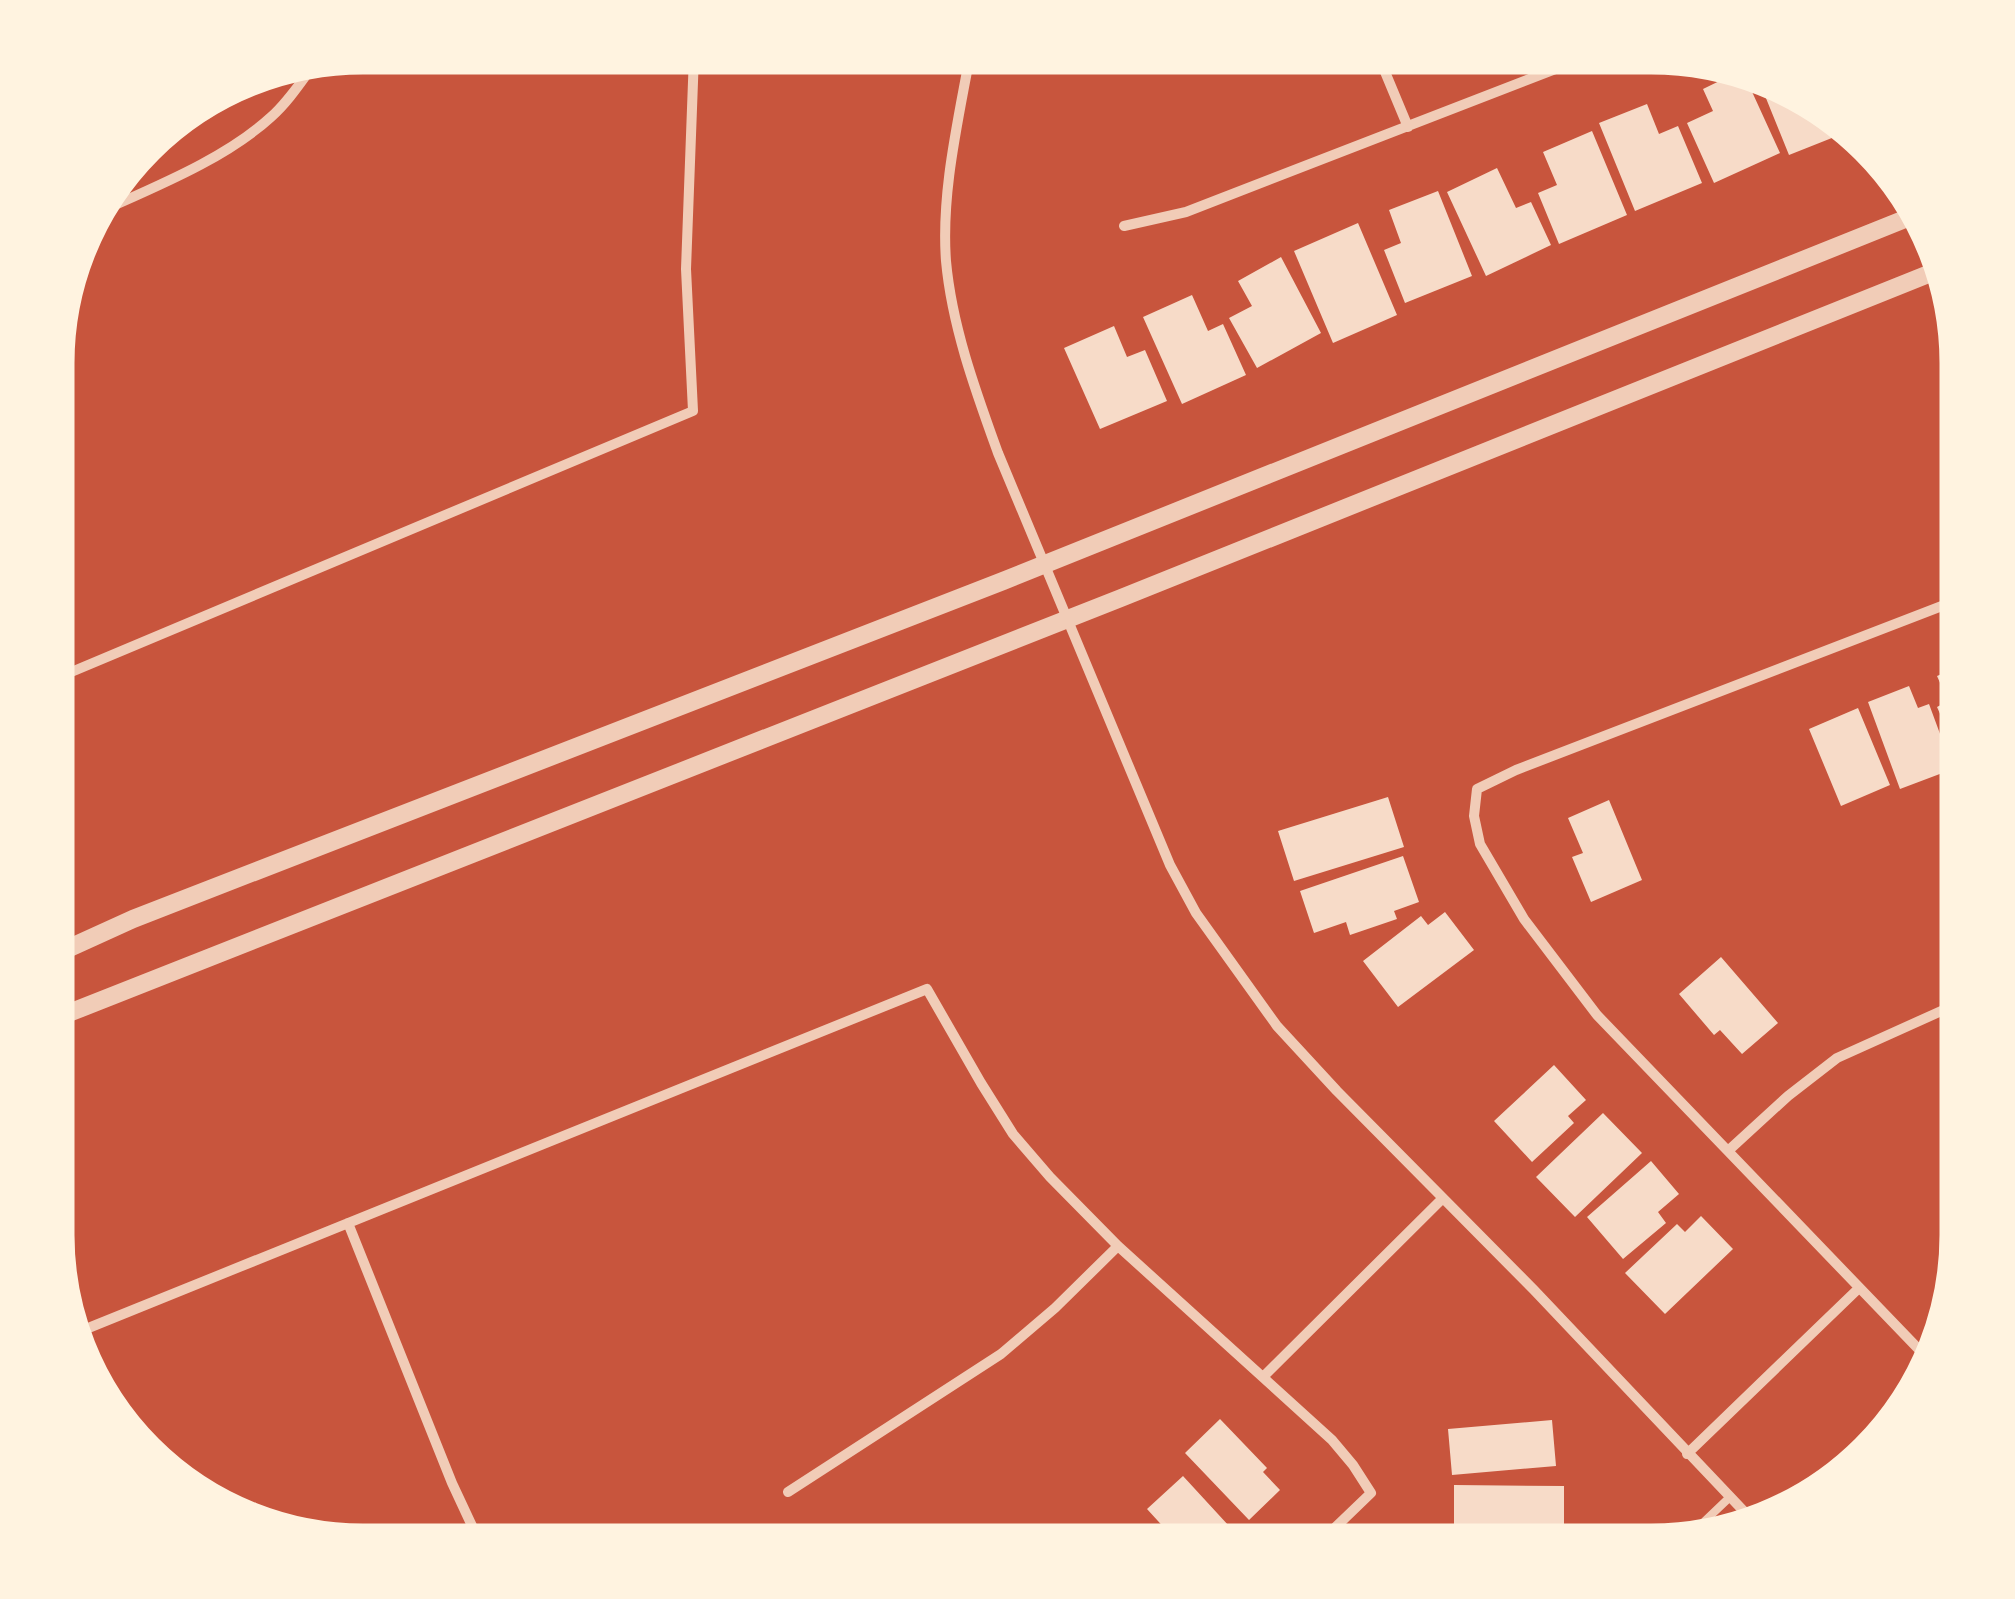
<svg xmlns="http://www.w3.org/2000/svg" width="2015" height="1599" font-family="'Varela Round',sans-serif">
<style>
.building{fill:#f7dbc8}
.lines{fill:none;stroke-linecap:round;stroke-linejoin:round}
.service{stroke:#f1ccb7;stroke-width:8}
.minor{stroke:#f1ccb7;stroke-width:10}
.tertiary{stroke:#f1ccb7;stroke-width:18}
.rim{fill:none;stroke:#fff3e0;stroke-width:5}
</style>
<rect width="100%" height="100%" fill="#c8553d"/>
<path class="building" d="M1740,71L1743,72L1780,153L1714,183L1687,123L1713,111L1703,89Z
M1757,76L1769,78L1852,130L1789,155Z
M1647,104L1659,134L1678,126L1702,183L1635,211L1599,123Z
M1592,131L1627,215L1559,244L1538,193L1557,185L1543,152Z
M1497,168L1516,208L1531,202L1551,245L1486,276L1447,192Z
M1438,191L1472,276L1405,303L1384,250L1401,243L1389,210Z
M1358,223L1397,315L1333,343L1294,251Z
M1281,257L1321,333L1257,368L1229,318L1252,306L1238,281Z
M1192,295L1208,331L1223,324L1246,375L1182,404L1143,317Z
M1114,326L1127,357L1145,350L1167,401L1100,429L1064,348Z
M1960,666V759L1937,707L1948,701L1937,676Z
M1909,686L1918,708L1929,704L1953,769L1900,789L1868,702Z
M1858,708L1890,785L1841,806L1809,729Z
M1388,797L1404,847L1294,881L1278,831Z
M1609,800L1642,880L1591,902L1572,857L1583,853L1568,818Z
M1403,856L1419,902L1394,911L1397,919L1350,935L1346,922L1314,933L1300,891Z
M1445,912L1474,950L1398,1007L1363,961L1421,916L1428,925Z
M1721,957L1778,1023L1742,1054L1720,1030L1714,1035L1679,994Z
M1554,1065L1586,1100L1568,1116L1574,1123L1532,1162L1494,1121Z
M1603,1113L1642,1153L1575,1217L1536,1177Z
M1651,1161L1679,1194L1658,1212L1666,1223L1623,1259L1587,1217Z
M1701,1216L1733,1249L1665,1314L1625,1273L1677,1224L1685,1232Z
M1220,1419L1267,1468L1263,1472L1280,1490L1249,1520L1185,1453Z
M1552,1420L1556,1466L1452,1475L1448,1429Z
M1183,1476L1229,1526L1210,1544H1179L1147,1509Z
M1454,1485L1564,1486V1534L1454,1532Z"/>
<g class="lines">
<path class="service" d="M1688,1537L1730,1497"/>
<path class="minor" d="M650,55L693,59
M970,55C958,122 941,193 946,261C952,327 976,392 998,453L1170,865L1196,913L1277,1026L1337,1091L1534,1290L1755,1523
M1378,55L1408,127
M95,214C152,188 224,160 271,117C288,102 301,82 315,63
M1124,226L1186,212L1589,56
M57,678L693,411L686,269L694,55
M1729,1150L1788,1096L1837,1058L1959,1003
M348,1223L452,1483L480,1543
M76,1333L927,989L981,1083L1013,1134L1050,1177L1118,1246L1332,1440L1353,1465L1371,1493L1318,1544
M1931,1362L1597,1015L1524,919L1480,844L1474,816L1477,789L1516,770L1960,599
M1263,1377L1443,1198
M1687,1454L1859,1288
M788,1492L1001,1354L1055,1308L1118,1246"/>
<path class="tertiary" d="M56,954L133,919L1003,581L1915,215
M56,1018L1121,598L1941,269"/>
</g>
<path d="M0 0H2015V1599H0ZM363 72H1651A291 291 0 0 1 1942 363V1235A291 291 0 0 1 1651 1526H363A291 291 0 0 1 72 1235V363A291 291 0 0 1 363 72Z" fill="#fff3e0" fill-rule="evenodd"/>
<path class="rim" d="M363 72H1651A291 291 0 0 1 1942 363V1235A291 291 0 0 1 1651 1526H363A291 291 0 0 1 72 1235V363A291 291 0 0 1 363 72Z"/>
</svg>
